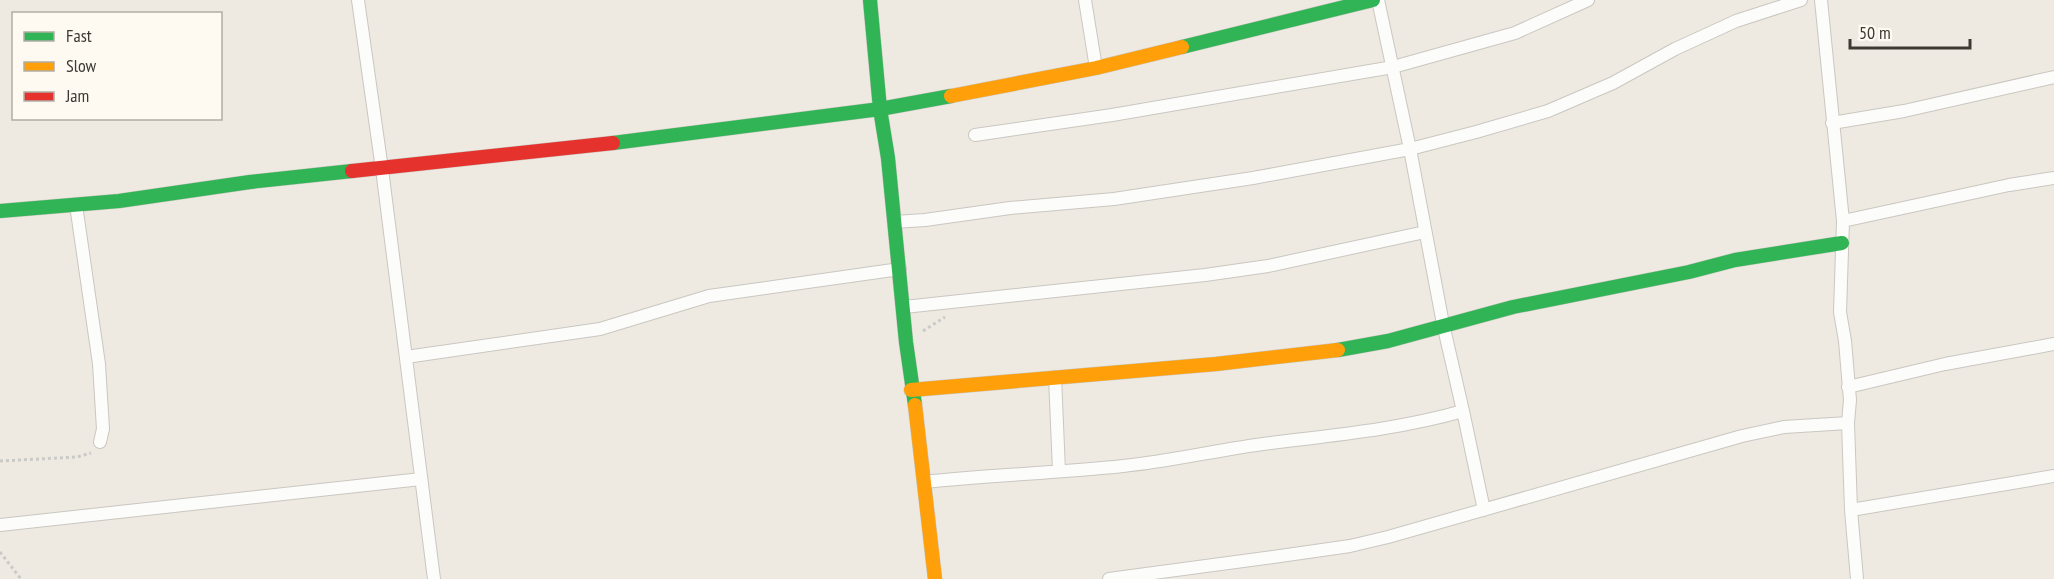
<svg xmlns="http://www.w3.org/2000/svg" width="2054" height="579" font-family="'PT Sans Narrow',sans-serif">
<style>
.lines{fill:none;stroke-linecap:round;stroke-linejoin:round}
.street-casing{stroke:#cac7c0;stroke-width:14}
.fast-casing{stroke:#cac7c0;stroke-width:15}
.slow-casing{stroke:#cac7c0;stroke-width:15}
.jam-casing{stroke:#cac7c0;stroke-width:15}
.path{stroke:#cbcac7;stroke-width:3;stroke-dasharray:3 3;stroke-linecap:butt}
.street{stroke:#fcfcfb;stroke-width:12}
.fast{stroke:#30b455;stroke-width:14}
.slow{stroke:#ff9f0a;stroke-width:14}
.jam{stroke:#e5322d;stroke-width:14}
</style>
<rect width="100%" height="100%" fill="#eeeae2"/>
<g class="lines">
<defs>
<path id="street" d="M358,0L382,169L434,579
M1085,0L1096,68
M1378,0L1410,149L1443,324L1463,411
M1821,0L1843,221L1840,312L1845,341L1850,400L1848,423L1851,510L1857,579
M1832,123L1904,111L2054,77
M975,135L1112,115L1393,67L1515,33L1588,0
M76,205L99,364L103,429L100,442
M1843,221L2009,185L2054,178
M894,222L925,220L1010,208L1114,199L1253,178L1410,149L1476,132L1548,111L1613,83L1675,49L1736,21L1801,0
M904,307L1205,275L1268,266L1425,232
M406,357L600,329L709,296L900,269
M1055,377L1059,471
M1848,387L1945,364L2054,344
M924,482C990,475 1057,473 1123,466C1173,461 1221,449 1271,443C1335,435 1400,429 1463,411L1484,510
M1851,510L2054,476
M0,525L421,479
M1109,579L1273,557L1350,546L1388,537L1742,436L1784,427L1848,423"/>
<path id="fast" d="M870,0L880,109L888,158L906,342L915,405
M1182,47L1373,0
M613,143L880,109L951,96
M0,211L119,201L250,182L352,171
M1338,350L1388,341L1513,307L1689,272L1735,260L1842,243"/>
<path id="slow" d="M951,96L1096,68L1182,47
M911,390L1216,364L1338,350
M915,405L935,579"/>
<path id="jam" d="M352,171L613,143"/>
</defs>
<use href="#street" class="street-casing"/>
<use href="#fast" class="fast-casing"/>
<use href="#slow" class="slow-casing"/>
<use href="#jam" class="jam-casing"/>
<path class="path" d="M923,331L945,317
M0,461L77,457L91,453
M0,552L21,579"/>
<use href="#street" class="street"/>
<use href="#fast" class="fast"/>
<use href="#slow" class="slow"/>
<use href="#jam" class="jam"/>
</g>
<rect x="12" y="12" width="210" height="108" fill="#fefaf1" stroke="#b1ada5" stroke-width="1.5"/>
<rect x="24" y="32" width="30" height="9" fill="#30b455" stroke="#b1ada5" stroke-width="1.5"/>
<text x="66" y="42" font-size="18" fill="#3d3a34">Fast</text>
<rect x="24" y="62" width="30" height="9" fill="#ff9f0a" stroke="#b1ada5" stroke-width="1.5"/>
<text x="66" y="72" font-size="18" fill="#3d3a34">Slow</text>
<rect x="24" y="92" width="30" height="9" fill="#e5322d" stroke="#b1ada5" stroke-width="1.5"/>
<text x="66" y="102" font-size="18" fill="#3d3a34">Jam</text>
<path d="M1850 39v9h120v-9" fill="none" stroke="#3d3a34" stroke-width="3"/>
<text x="1859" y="39" font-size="18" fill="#3d3a34" stroke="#fefaf1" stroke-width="4.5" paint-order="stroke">50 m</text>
</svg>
